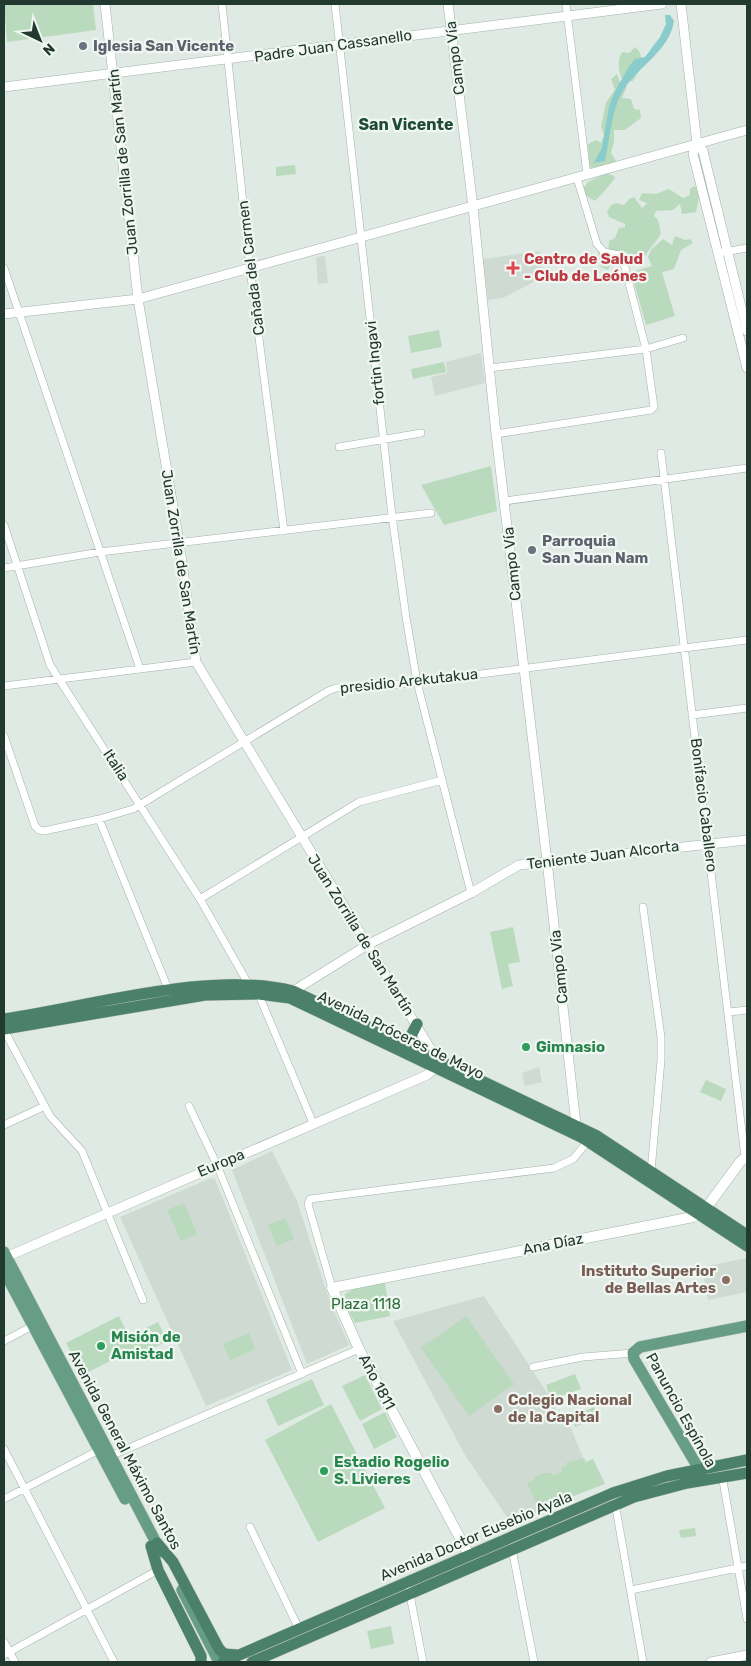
<svg xmlns="http://www.w3.org/2000/svg" width="751" height="1666" font-family="Rubik,sans-serif">
<style>
.built{fill:#cedad2}
.green{fill:#badabd}
.water{fill:#8acccb}
.lines{fill:none;stroke-linecap:round;stroke-linejoin:round}
.minor-casing{stroke:#a3b1aa;stroke-width:8}
.tertiary-casing{stroke:#a3b1aa;stroke-width:10}
.secondary-casing{stroke:#a0b5a9;stroke-width:11}
.primary-casing{stroke:#bdc4c1;stroke-width:12}
.trunk-casing{stroke:#bdc4c1;stroke-width:12}
.minor{stroke:#fff;stroke-width:7}
.tertiary{stroke:#fff;stroke-width:9}
.secondary{stroke:#fff;stroke-width:10}
.primary{stroke:#679d85;stroke-width:11}
.trunk{stroke:#4b806a;stroke-width:11}
.worship-dot{fill:#6b7280;stroke:#f0f7f2;stroke-width:2}
.health-dot{fill:#e0444e;stroke:#f0f7f2;stroke-width:2}
.leisure-dot{fill:#2e9e5b;stroke:#f0f7f2;stroke-width:2}
.education-dot{fill:#8d6e63;stroke:#f0f7f2;stroke-width:2}
.labels{text-anchor:middle;stroke-width:4.5;stroke-linejoin:round;paint-order:stroke}
.worship-label{font-size:15px;font-weight:bold;fill:#5b616d;stroke:#f0f7f2;text-anchor:start}
.street-label{font-size:15px;fill:#22392f;stroke:#f0f7f2}
.health-label{font-size:15px;font-weight:bold;fill:#be3a42;stroke:#f0f7f2;text-anchor:start}
.leisure-label{font-size:15px;font-weight:bold;fill:#27864d;stroke:#f0f7f2;text-anchor:start}
.education-label{font-size:15px;font-weight:bold;fill:#785e54;stroke:#f0f7f2;text-anchor:end}
.park-label{font-size:15px;fill:#2e6d3b;stroke:#f0f7f2}
.neighbourhood-label{font-size:16px;font-weight:bold;fill:#1f4a38;stroke:#f0f7f2}
</style>
<rect width="100%" height="100%" fill="#e0eae4"/>
<path class="built" d="M540,251L543,277L503,298L488,300L483,259Z
M325,256L328,283L318,284L316,257Z
M481,353L485,383L435,396L431,377L447,373L446,362Z
M539,1067L542,1082L525,1086L522,1073Z
M272,1151L297,1201L329,1299L349,1345L307,1364L232,1170Z
M211,1178L215,1179L292,1370L206,1406L120,1217Z
M747,1258V1292L708,1300L702,1267Z
M484,1296L553,1402L559,1418L566,1416L595,1487L511,1523L465,1455L393,1321Z"/>
<path class="green" d="M4,4H93L96,30L7,42Z
M635,47C647,57 640,70 633,81L624,82C618,75 617,60 622,52L629,53Z
M617,74L620,82L627,86L622,98L631,99L634,109L640,110L641,118L625,130H614V142L611,153L616,161L615,164L589,168L588,144L596,140L601,143L604,135L601,127L606,102L615,90L611,79Z
M697,153H698L722,246H720Z
M295,165L296,174L276,176V167Z
M606,173L614,176L615,178C608,187 602,194 595,201L585,195L582,190L588,182Z
M694,186L696,187L699,198L696,212L682,214L680,204L673,210L656,211L654,216L658,220L661,234L644,257L636,259L624,251L613,256L608,270L601,267L598,253L608,251L609,241L615,238L619,228L625,227V224L609,217L607,212L611,205L616,203L624,205L629,199L634,197L642,208L647,203L639,200L642,193L656,194L669,189L683,198L690,195V189Z
M675,236L685,240L690,239L693,243L681,250L674,269L662,272L675,316L646,325L631,272L652,266L648,257L651,250L663,239L672,245Z
M439,330L442,347L411,353L408,336Z
M444,362L446,372L413,379L411,369Z
M491,466L497,511L444,525L421,485Z
M513,927L520,962L508,964L513,986L502,989L490,932Z
M706,1080L726,1089L721,1101L700,1092Z
M184,1203L197,1234L181,1241L167,1210Z
M285,1218L294,1239L277,1246L268,1225Z
M385,1283L390,1316L355,1323L344,1303L345,1294L354,1289Z
M119,1316L135,1348L83,1375L66,1343Z
M466,1316L514,1384L469,1416L421,1348Z
M158,1322L167,1341L140,1355L130,1336Z
M249,1333L255,1349L230,1360L223,1344Z
M575,1374L581,1389L551,1400L546,1385Z
M365,1375L382,1409L360,1421L342,1386Z
M312,1379L324,1405L278,1426L266,1400Z
M331,1404L385,1508L318,1542L265,1440Z
M594,1407L598,1417L575,1427L571,1417Z
M385,1412L397,1437L374,1449L362,1424Z
M584,1458L586,1462L593,1459L605,1484L539,1509L527,1483L534,1481L533,1478L544,1473H552L553,1476L562,1472L561,1468L567,1465L566,1463Z
M695,1528L696,1536L681,1538L679,1530Z
M391,1626L394,1644L371,1649L367,1631Z"/>
<path class="water" d="M665,15H670L674,21C670,50 638,67 624,89C611,110 610,139 605,161L594,163L602,148L609,106L615,91L630,65L635,59L645,57L660,37L666,24Z"/>
<g class="lines">
<defs>
<path id="minor" d="M222,4L250,269L284,531
M335,4L392,516L406,617L417,682L471,893
M566,4L587,175
M718,253L747,248
M4,268L140,669
M489,368L646,349L683,338
M496,434L651,410L654,407L646,349L623,260L619,255L604,252L597,244L577,178
M339,447L421,433
M661,453L745,1157
M505,501L747,468
M4,525L50,665L200,899L250,987
M4,568L100,552L431,513
M4,686L196,662
M692,715L747,708
M4,736L35,826L39,830L44,831L99,819L133,809L328,691L336,688L394,685L747,640
M99,819L169,991
M200,899L359,802L442,780
M643,907L661,1037V1060L651,1171
M258,993L313,1123
M729,1012L747,1010
M4,1030L50,1116L82,1151L143,1300
M189,1106L217,1165L302,1374
M4,1125L45,1106
M332,1288L308,1204L310,1199L554,1168L573,1159L589,1140
M4,1341L36,1324
M533,1367L583,1357L633,1353
M4,1449L114,1662
M108,1457L359,1349
M722,1475L747,1619
M4,1499L101,1449
M615,1503L643,1662
M250,1527L299,1629
M512,1549L534,1662
M409,1590L423,1662
M631,1590L747,1566
M4,1642L15,1662
M4,1655L160,1569"/>
<path id="tertiary" d="M448,4L473,207L496,434L547,861L576,1125
M681,4L697,144L693,154L747,368
M4,87L662,4
M697,144L703,151L747,331
M4,314L138,299L747,130
M290,993L369,944L471,893L519,865L747,840
M6,1257L427,1075L435,1068L436,1058L196,662L179,542L138,299L105,4
M711,1662L747,1655"/>
<path id="secondary" d="M469,1555L359,1349L332,1288L693,1217L704,1211L740,1162L747,1156"/>
<path id="primary" d="M4,1252L161,1552
M4,1271L125,1499
M702,1479L699,1469L634,1359L633,1353L640,1347L747,1326
M182,1590L219,1662"/>
<path id="trunk" d="M4,1019C89,1007 209,970 293,991L597,1136L747,1235
M4,1029L205,995L259,994L290,998L581,1137L747,1246
M407,1044L417,1024
M157,1543L173,1562L219,1649L224,1654L237,1655
M151,1546L158,1570L201,1656V1662
M223,1662L613,1493L667,1476L747,1460
M252,1662L634,1497L687,1483L747,1473"/>
</defs>
<use href="#minor" class="minor-casing"/>
<use href="#tertiary" class="tertiary-casing"/>
<use href="#secondary" class="secondary-casing"/>
<use href="#primary" class="primary-casing"/>
<use href="#trunk" class="trunk-casing"/>
<use href="#minor" class="minor"/>
<use href="#tertiary" class="tertiary"/>
<use href="#secondary" class="secondary"/>
<use href="#primary" class="primary"/>
<use href="#trunk" class="trunk"/>
</g>
<g class="worship-dot">
<circle cx="83" cy="46" r="5"/>
<circle cx="532" cy="550" r="5"/>
</g>
<path class="health-dot" d="M510.5 260.5h5v5h5v5h-5v5h-5v-5h-5v-5h5z"/>
<g class="leisure-dot">
<circle cx="526" cy="1047" r="5"/>
<circle cx="101" cy="1346" r="5"/>
<circle cx="324" cy="1471" r="5"/>
</g>
<g class="education-dot">
<circle cx="726" cy="1280" r="5"/>
<circle cx="498" cy="1409" r="5"/>
</g>
<g class="labels">
<g class="worship-label">
<text x="93" y="51">Iglesia San Vicente</text>
<text x="542" y="546">Parroquia<tspan x="542" dy="17">San Juan Nam</tspan></text>
</g>
<g class="street-label">
<text transform="translate(333 46) rotate(-8)" y="5">Padre Juan Cassanello</text>
<text transform="translate(455 58) rotate(-97)" y="5">Campo Vía</text>
<text transform="translate(123 162) rotate(-96)" y="5">Juan Zorrilla de San Martín</text>
<text transform="translate(251 268) rotate(-97)" y="5">Cañada del Carmen</text>
<text transform="translate(375 363) rotate(-96)" y="5">fortin Ingavi</text>
<text transform="translate(181 562) rotate(81)" y="5">Juan Zorrilla de San Martín</text>
<text transform="translate(512 564) rotate(-96)" y="5">Campo Vía</text>
<text transform="translate(409 681) rotate(-6)" y="5">presidio Arekutakua</text>
<text transform="translate(116 765) rotate(57)" y="5">Italia</text>
<text transform="translate(704 805) rotate(83)" y="5">Bonifacio Caballero</text>
<text transform="translate(603 855) rotate(-7)" y="5">Teniente Juan Alcorta</text>
<text transform="translate(361 935) rotate(58)" y="5">Juan Zorrilla de San Martín</text>
<text transform="translate(559 967) rotate(-96)" y="5">Campo Vía</text>
<text transform="translate(401 1035) rotate(26)" y="5">Avenida Próceres de Mayo</text>
<text transform="translate(221 1163) rotate(-23)" y="5">Europa</text>
<text transform="translate(553 1244) rotate(-11)" y="5">Ana Díaz</text>
<text transform="translate(377 1382) rotate(62)" y="5">Año 1811</text>
<text transform="translate(681 1410) rotate(61)" y="5">Panuncio Espínola</text>
<text transform="translate(125 1450) rotate(62)" y="5">Avenida General Máximo Santos</text>
<text transform="translate(476 1536) rotate(-23)" y="5">Avenida Doctor Eusebio Ayala</text>
</g>
<g class="health-label">
<text x="524" y="264">Centro de Salud<tspan x="524" dy="17">- Club de Leónes</tspan></text>
</g>
<g class="leisure-label">
<text x="536" y="1052">Gimnasio</text>
<text x="111" y="1342">Misión de<tspan x="111" dy="17">Amistad</tspan></text>
<text x="334" y="1467">Estadio Rogelio<tspan x="334" dy="17">S. Livieres</tspan></text>
</g>
<g class="education-label">
<text x="716" y="1276">Instituto Superior<tspan x="716" dy="17">de Bellas Artes</tspan></text>
<text x="508" y="1405" text-anchor="start">Colegio Nacional<tspan x="508" dy="17">de la Capital</tspan></text>
</g>
<g class="park-label">
<text x="366" y="1309">Plaza 1118</text>
</g>
<g class="neighbourhood-label">
<text x="406" y="130">San Vicente</text>
</g>
</g>
<rect width="751" height="1666" fill="none" stroke="#22392f" stroke-width="10"/>
<g transform="translate(40 40) rotate(137)" stroke="#f0f7f2" stroke-width="4" paint-order="stroke">
<path d="M0-4L9 19L0 12L-9 19Z" fill="#22392f"/>
<text y="-8" font-size="14" font-weight="bold" text-anchor="middle" fill="#22392f">N</text>
</g>
</svg>
